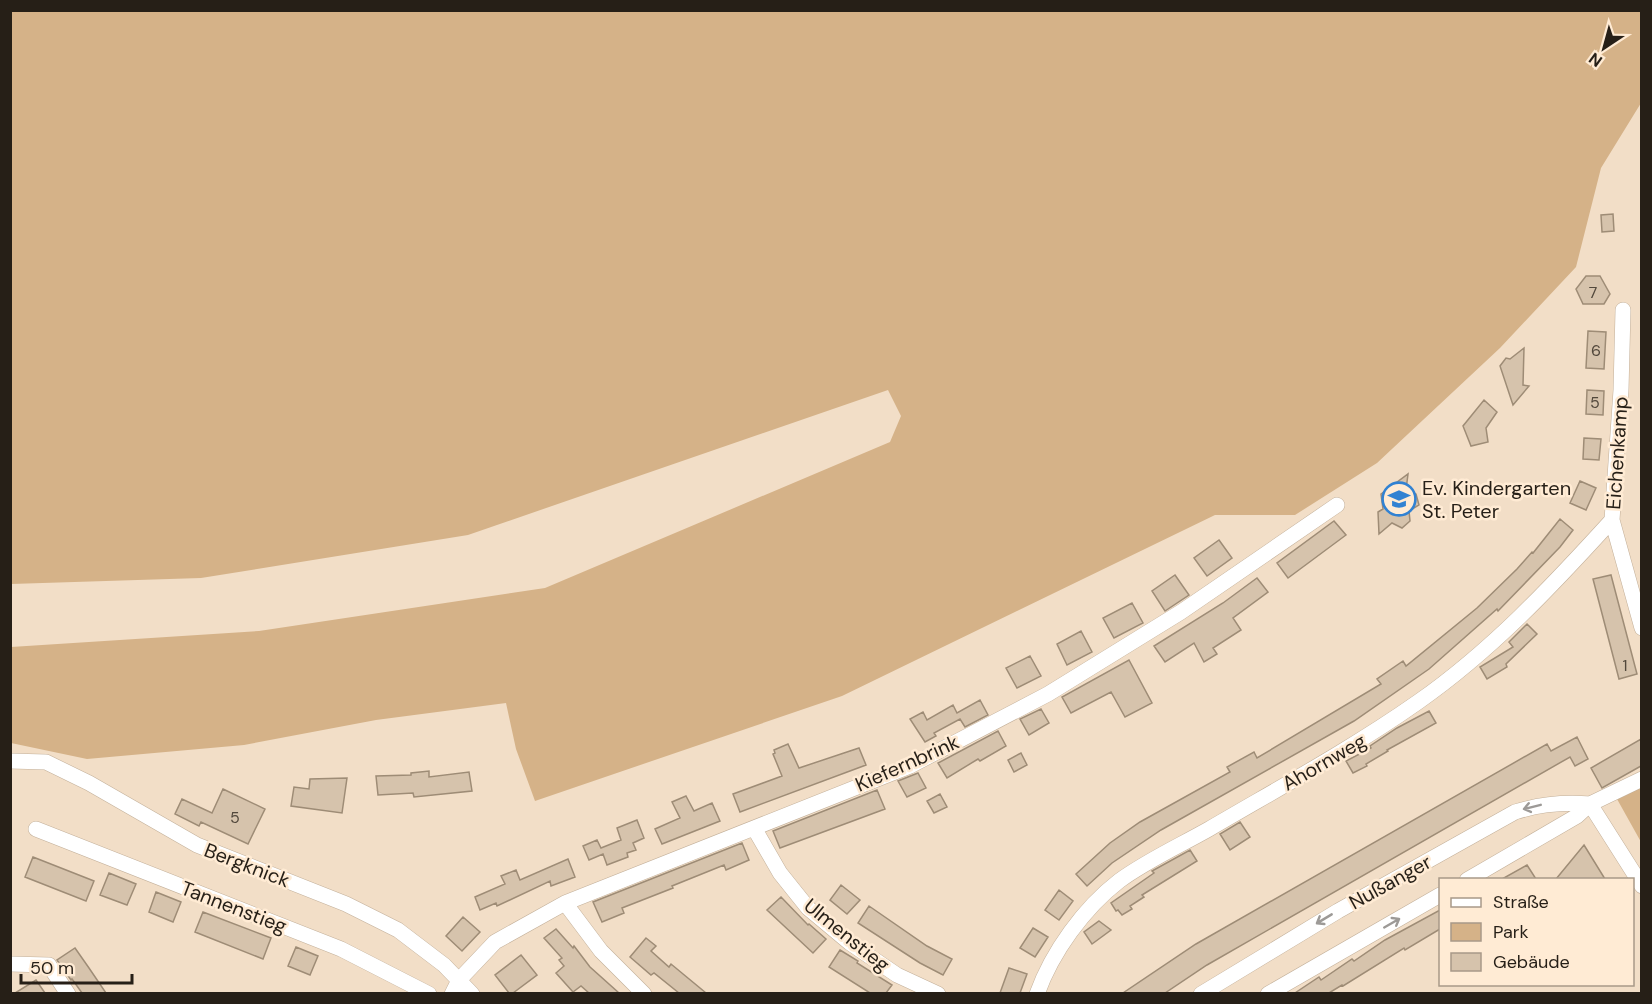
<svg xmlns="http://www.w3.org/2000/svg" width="1652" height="1004" font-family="'DM Sans',sans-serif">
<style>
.green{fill:#d5b288}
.building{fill:#d6c3ac;stroke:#9e8c76;stroke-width:1.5}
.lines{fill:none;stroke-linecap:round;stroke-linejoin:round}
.minor-casing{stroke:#c3b09a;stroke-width:16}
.minor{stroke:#fff;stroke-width:15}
.oneway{stroke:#9d9a97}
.labels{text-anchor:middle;stroke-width:5;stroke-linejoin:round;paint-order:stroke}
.number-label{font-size:16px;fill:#52483c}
.street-label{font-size:20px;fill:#261f17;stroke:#ffebd4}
.poi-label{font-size:20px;fill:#261f17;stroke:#ffebd4;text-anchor:start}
</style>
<rect width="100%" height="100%" fill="#f2dec7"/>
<path class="green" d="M11,10L1641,11V103L1601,168L1576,267L1500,348L1377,463L1295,515H1215L842,696L535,801L516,749L506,703L376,720L244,745L87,759L11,743V647L259,631L545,588L890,442L901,416L888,390L468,535L201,578L11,584Z
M1641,785V842L1617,799Z"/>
<path class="building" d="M1613,214L1614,231L1602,232L1601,215Z
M1586,276H1600L1610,294L1604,304H1583L1576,289Z
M1588,331L1606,332L1604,369L1586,368Z
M1524,348L1523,385L1529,386L1513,405L1500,366L1506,358L1510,359Z
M1587,390L1604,391L1603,415L1586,414Z
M1484,400L1497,412L1486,428L1488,442L1471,446L1463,426Z
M1584,438L1601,439L1599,460L1583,459Z
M1408,474L1406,490L1416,494L1419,505L1409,511L1410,521L1402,528L1392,523L1379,534L1378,512L1383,509L1381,494Z
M1580,481L1596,488L1586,510L1570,503Z
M1560,519L1573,530L1560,547L1498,611L1497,609L1429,669L1354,721L1161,830L1112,863L1087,886L1076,874L1110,843L1140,822L1230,772L1227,767L1254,752L1257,758L1381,684L1377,679L1403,661L1406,666L1477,608L1517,569L1532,552L1533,553Z
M1334,521L1346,535L1288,578L1277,563Z
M1219,540L1232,558L1207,576L1194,558Z
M1175,575L1189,595L1165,611L1152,591Z
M1611,575L1637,674L1619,679L1593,579Z
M1257,578L1268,592L1233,618L1241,630L1213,648L1217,654L1204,662L1194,643L1165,662L1154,646L1223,603Z
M1132,603L1143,623L1114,638L1103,618Z
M1527,624L1537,634L1506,664L1507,667L1487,679L1480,667L1513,647L1509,642Z
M1081,631L1092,652L1067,665L1057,644Z
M1030,656L1041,676L1017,688L1006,668Z
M1129,660L1152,703L1125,717L1111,692L1071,713L1062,697Z
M980,700L988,715L965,727L960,719L934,733L936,736L925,742L910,719L923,712L927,720L953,705L957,713Z
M1041,709L1049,723L1029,735L1020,719Z
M1429,711L1436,723L1387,750L1388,751L1366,764L1367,766L1353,773L1346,761L1371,748L1370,746L1397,728Z
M998,731L1006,746L980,761L978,759L947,778L938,763Z
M1577,737L1588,759L1575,766L1570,757L1207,965L1165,993H1123L1196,944L1547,744L1551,751Z
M1641,739V766L1602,788L1591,768Z
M788,744L799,768L859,748L866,765L740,812L733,794L782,776L773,754L775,753L774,750Z
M1021,753L1027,765L1014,772L1008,760Z
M429,771V777L469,772L472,791L414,797L413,793L378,795L376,776L411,775V773Z
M918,773L926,788L907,797L898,781Z
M347,778L342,813L291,806L294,787L309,789L310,779Z
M223,789L265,809L248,844L201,822L199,826L175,814L182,799L212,813Z
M877,790L885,809L780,848L773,831Z
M940,794L947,807L934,813L927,801Z
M686,796L694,811L712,803L720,821L662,844L655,829L680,818L672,802Z
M637,820L644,838L633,843L636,850L627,853L628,857L607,865L603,854L589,860L583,846L597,840L601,848L621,840L617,828Z
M1240,822L1250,837L1230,850L1220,834Z
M742,843L749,860L726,870L724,865L672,886L673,888L622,908L624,913L602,922L593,902Z
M1584,845L1605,879H1556Z
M1190,850L1197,861L1142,895L1144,897L1130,906L1132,909L1122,915L1118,910L1116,911L1111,903L1154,873L1152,871Z
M33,857L94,881L86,901L25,877Z
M568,859L575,877L551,886L550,881L497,906L496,903L480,910L475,897L505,884L501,876L516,870L520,880Z
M1527,865L1536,879H1502Z
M109,873L136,884L127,905L100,895Z
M841,885L860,900L847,914L830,900Z
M1059,890L1073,901L1059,920L1045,910Z
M156,892L181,902L173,922L149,912Z
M781,897L808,925L809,924L826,939L813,953L767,910Z
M869,906L927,946L952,959L943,975L920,963L858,923Z
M1440,910V929L1405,950L1404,948L1343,986L1342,985L1329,993H1295L1319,977L1321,980L1352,959L1354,961L1385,940Z
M203,912L271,938L263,959L195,932Z
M463,917L480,932L462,951L446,936Z
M1099,921L1111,930L1092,944L1084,932Z
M1033,928L1048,937L1035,957L1020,948Z
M556,929L573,948L574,946L590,967L619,993H589L581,986L573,992L556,973L564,966L559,960L562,958L544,938Z
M646,938L656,946L651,951L669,967L671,964L706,993H679L654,973L651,975L630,957Z
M296,947L318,956L310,975L288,966Z
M75,948L89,968L106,993H82L72,979L71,980L57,960Z
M840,950L858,961L857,963L892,985L886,993H870L829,967Z
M521,955L537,975L513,993H509L495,975Z
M1009,968L1027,974L1020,993H1000Z
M36,980L45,993H15Z"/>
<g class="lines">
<defs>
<path id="minor" d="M1623,310L1621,390L1612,520L1642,628
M10,761L46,762L89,783L197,845L346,904L398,930L444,965L472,994
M1590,804L1642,886
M754,828L780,873L808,908L850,943L897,975L938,994
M36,829L341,949L429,994
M1467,880L1577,816L1590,804L1642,779
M565,903L601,951L644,994
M10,964L49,965L68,994
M452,994L459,980L495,942L565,903L910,766L1048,694L1181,612L1337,505
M1037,994C1052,952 1084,908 1119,881C1146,861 1179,846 1209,829C1279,788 1351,749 1418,702C1491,651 1552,586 1612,520
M1201,994L1338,911L1515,812C1540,804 1564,802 1590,804
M1268,994L1440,895"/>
</defs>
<use href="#minor" class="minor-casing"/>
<use href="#minor" class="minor"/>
</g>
<defs><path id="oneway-shaft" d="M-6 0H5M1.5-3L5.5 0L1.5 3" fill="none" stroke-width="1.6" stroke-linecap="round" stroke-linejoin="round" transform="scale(1.5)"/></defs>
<g class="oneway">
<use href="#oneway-shaft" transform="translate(1532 807) rotate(166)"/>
<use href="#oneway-shaft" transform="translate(1324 919) rotate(149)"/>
<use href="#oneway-shaft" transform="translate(1392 923) rotate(-30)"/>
</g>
<defs>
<symbol id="school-ring" viewBox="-11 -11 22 22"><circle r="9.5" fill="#ffebd4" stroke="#3282d2" stroke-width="1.5"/><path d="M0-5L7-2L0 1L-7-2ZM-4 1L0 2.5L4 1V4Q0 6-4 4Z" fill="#3282d2"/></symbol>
</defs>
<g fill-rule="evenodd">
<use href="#school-ring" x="1380" y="480" width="38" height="38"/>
</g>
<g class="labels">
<g class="number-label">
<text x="1593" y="298">7</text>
<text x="1596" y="356">6</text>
<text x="1595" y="408">5</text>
<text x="1625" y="671">1</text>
<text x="235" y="823">5</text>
</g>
<g class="street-label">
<text transform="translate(1617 453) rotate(-86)" y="7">Eichenkamp</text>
<text transform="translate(1324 762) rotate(-30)" y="7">Ahornweg</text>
<text transform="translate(907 763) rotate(-24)" y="7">Kiefernbrink</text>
<text transform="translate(247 865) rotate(21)" y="7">Bergknick</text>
<text transform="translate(1390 882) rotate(-29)" y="7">Nußanger</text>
<text transform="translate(234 907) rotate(21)" y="7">Tannenstieg</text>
<text transform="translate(847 935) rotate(39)" y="7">Ulmenstieg</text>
</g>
<g class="poi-label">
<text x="1422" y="495">Ev. Kindergarten<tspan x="1422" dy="23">St. Peter</tspan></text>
</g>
</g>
<rect width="1652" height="1004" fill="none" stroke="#261f17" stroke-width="24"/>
<rect x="1439" y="878" width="195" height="108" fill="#ffebd4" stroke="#a89988" stroke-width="1.5"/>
<rect x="1451" y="898" width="30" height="9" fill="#ffffff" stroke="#a89988" stroke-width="1.5"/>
<text x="1493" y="908" font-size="18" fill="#261f17">Straße</text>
<rect x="1451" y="923" width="30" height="18" fill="#d5b288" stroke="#a89988" stroke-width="1.5"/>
<text x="1493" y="938" font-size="18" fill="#261f17">Park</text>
<rect x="1451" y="953" width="30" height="18" fill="#d6c3ac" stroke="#a89988" stroke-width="1.5"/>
<text x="1493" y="968" font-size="18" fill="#261f17">Gebäude</text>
<g transform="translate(1604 48) rotate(216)" stroke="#ffebd4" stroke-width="4.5" paint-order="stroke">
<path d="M0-4.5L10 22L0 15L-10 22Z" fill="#261f17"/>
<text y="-9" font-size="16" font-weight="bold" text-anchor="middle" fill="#261f17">N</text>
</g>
<path d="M21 974v9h111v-9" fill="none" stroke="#261f17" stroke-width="3"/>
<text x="30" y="974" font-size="18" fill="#261f17" stroke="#ffebd4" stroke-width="4.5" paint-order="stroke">50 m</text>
</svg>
